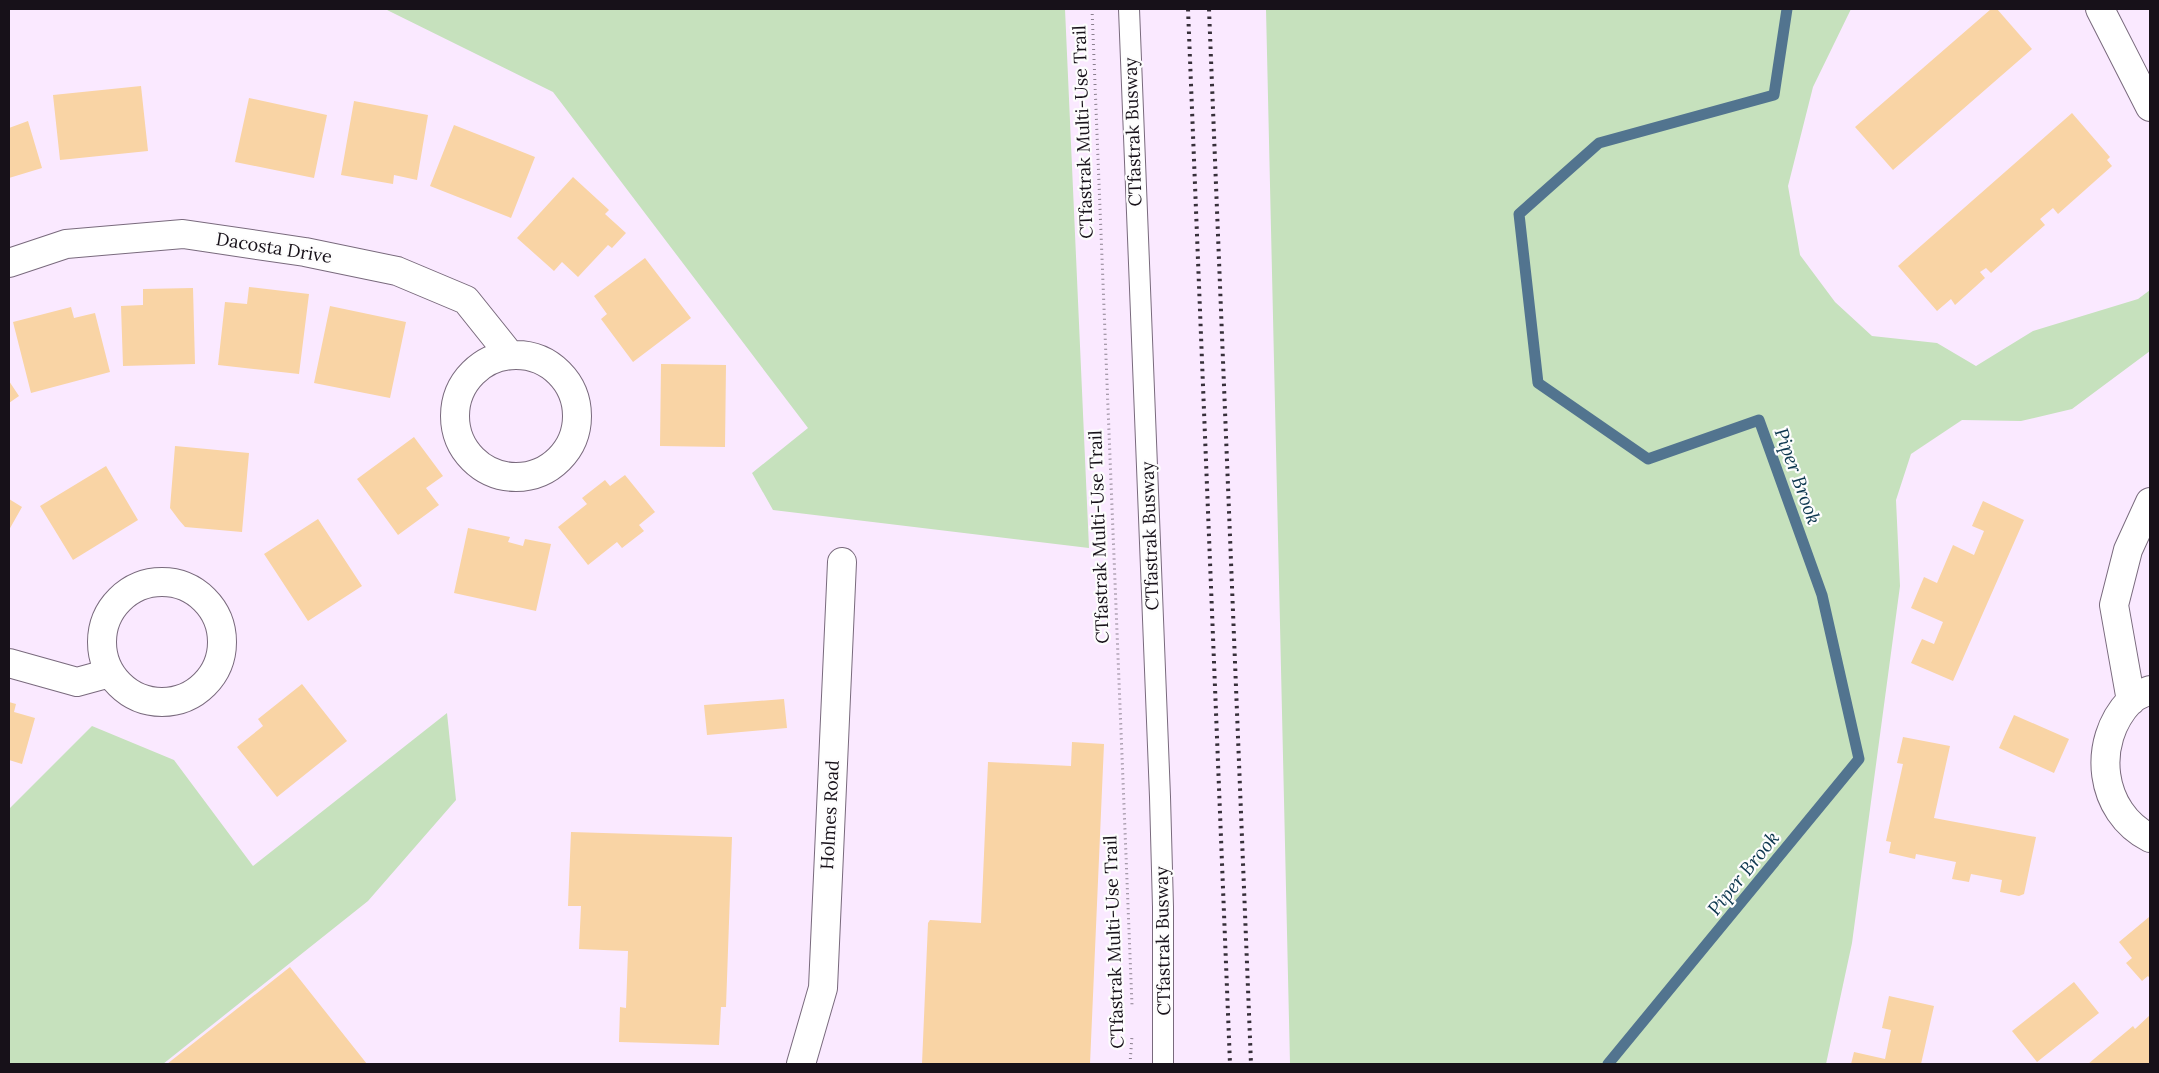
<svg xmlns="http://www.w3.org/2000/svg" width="2159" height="1073" font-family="Lora,serif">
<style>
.green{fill:#c6e1bd}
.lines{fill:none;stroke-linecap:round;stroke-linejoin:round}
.stream{stroke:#52748f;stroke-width:11}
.building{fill:#f9d4a5}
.lane-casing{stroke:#796a7d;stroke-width:22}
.street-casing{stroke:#796a7d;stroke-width:30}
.path{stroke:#8b808f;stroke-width:3;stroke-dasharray:1 4;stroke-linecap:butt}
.lane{stroke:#fff;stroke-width:20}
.street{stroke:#fff;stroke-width:28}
.rail{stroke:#362f39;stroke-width:4;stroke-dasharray:2.5 5;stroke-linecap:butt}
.labels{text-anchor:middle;stroke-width:4.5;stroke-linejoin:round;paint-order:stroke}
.street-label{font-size:18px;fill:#171119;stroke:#fdfdfd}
.water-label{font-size:19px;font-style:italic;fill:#0c364e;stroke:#fdfdfd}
</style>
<rect width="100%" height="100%" fill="#fae9ff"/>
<path class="green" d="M385,9H1065L1089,548L773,510L752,473L808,428L553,92Z
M1266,9H1851L1813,87L1788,186L1800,255L1835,302L1872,336L1937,343L1976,366L2033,331L2138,299L2150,290V351L2072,409L2021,421L1962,420L1911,454L1896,500L1900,586L1852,943L1826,1064H1290Z
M447,713L456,800L368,901L163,1064H9V809L92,726L174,760L253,866Z"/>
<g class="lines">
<path class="stream" d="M1608,1064L1859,759L1822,595L1759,420L1648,459L1538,383L1519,214L1599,143L1774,95L1787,9"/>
</g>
<path class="building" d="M1991,9H1997L2032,49L1893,170L1855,127Z
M141,86L148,151L60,160L53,95Z
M249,98L327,115L314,178L235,162Z
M354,101L428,115L417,180L394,175L393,184L341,175Z
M2072,113L2110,157L2107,160L2112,166L2058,214L2053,208L2040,219L2045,225L1991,273L1986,268L1980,272L1985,278L1955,305L1951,299L1937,311L1898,266Z
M28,121L42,168L9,178V128Z
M454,125L535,157L511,218L430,186Z
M573,177L609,210L605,214L626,233L612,248L608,245L578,277L562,262L554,271L517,238Z
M645,258L691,318L633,362L601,319L607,314L594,296Z
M249,287L309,294L299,374L218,365L225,302L247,304Z
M193,288L195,364L123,366L121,306L143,305V289Z
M330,306L406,322L390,398L314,383Z
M71,307L74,318L95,313L110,372L31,393L13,322Z
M661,364L726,365L725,447L660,446Z
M9,381L19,396L9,403Z
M414,437L443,476L426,488L439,505L398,535L357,479Z
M175,446L249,453L242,532L185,527L179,520L170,508Z
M106,466L138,520L73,560L40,506Z
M625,475L655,512L639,525L644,531L622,548L617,542L588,565L558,527L587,504L582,498L605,480L610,486Z
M9,499L22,507L9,530Z
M1983,501L2024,520L1953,681L1911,663L1922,639L1934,644L1943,622L1911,608L1924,577L1937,583L1953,545L1974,555L1984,531L1972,526Z
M318,519L362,586L308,621L264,554Z
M468,528L510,537L508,542L523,546L525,539L551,544L536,611L454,593Z
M302,684L347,741L277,797L237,747L263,726L258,719Z
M784,699L787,728L707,735L704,705Z
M9,702L16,704L14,712L35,718L22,764L9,760Z
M2014,715L2069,739L2054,773L1999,748Z
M1903,737L1950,746L1934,818L2036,837L2024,894L2019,896L2000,892L2002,880L1971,874L1969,882L1952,879L1956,862L1916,854L1915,859L1889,853L1891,842L1886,841L1903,764L1897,763Z
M1072,742L1104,744L1090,1064H922L928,923L930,920L981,923L988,762L1071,766Z
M571,832L732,837L726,1007H721L719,1045L619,1042L620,1007L626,1008L628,951L579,949L581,906H568Z
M2149,917L2150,919V979L2148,976L2142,981L2126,963L2132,958L2119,942Z
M290,967L367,1064H167Z
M2074,982L2099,1013L2037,1062L2012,1031Z
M1889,996L1934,1006L1921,1064H1851L1854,1052L1885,1059L1891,1030L1882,1028Z
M2150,1015V1064H2088L2133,1026L2135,1029Z"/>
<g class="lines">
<defs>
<path id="lane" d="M1129,9L1160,797L1163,907V1064"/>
<path id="street" d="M2100,9L2150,107
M9,263L66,244L183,234L305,252L397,271L466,300L510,355
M455 416a61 61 0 1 1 122 0a61 61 0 1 1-122 0Z
M102 642a60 60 0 1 1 120 0a60 60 0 1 1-120 0Z
M9,663L77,682L110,673
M2150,690C2144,693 2135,696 2130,701C2091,742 2099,812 2150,838
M2131,701L2114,605L2128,550L2150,502
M801,1064L823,988L842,562"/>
</defs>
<use href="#lane" class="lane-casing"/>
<use href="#street" class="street-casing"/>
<path class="path" d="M1092,9L1132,1005
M1130,1064L1132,1036"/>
<use href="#lane" class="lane"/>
<use href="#street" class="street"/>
<path class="rail" d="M1188,9L1230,1064
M1209,9L1251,1064"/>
</g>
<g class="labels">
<g class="street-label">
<text transform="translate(1083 132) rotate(-92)" y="6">CTfastrak Multi-Use Trail</text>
<text transform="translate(1133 132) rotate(-92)" y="6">CTfastrak Busway</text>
<text transform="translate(274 248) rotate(9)" y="6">Dacosta Drive</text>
<text transform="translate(1150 536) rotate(-92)" y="6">CTfastrak Busway</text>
<text transform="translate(1099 537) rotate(-92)" y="6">CTfastrak Multi-Use Trail</text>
<text transform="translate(830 815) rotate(-87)" y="6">Holmes Road</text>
<text transform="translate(1163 941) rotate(-91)" y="6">CTfastrak Busway</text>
<text transform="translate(1114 942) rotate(-92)" y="6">CTfastrak Multi-Use Trail</text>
</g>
<g class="water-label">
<text transform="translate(1798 476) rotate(70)" y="7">Piper Brook</text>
<text transform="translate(1743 873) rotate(-51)" y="7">Piper Brook</text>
</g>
</g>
<rect width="2159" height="1073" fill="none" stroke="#171119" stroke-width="20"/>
</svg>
